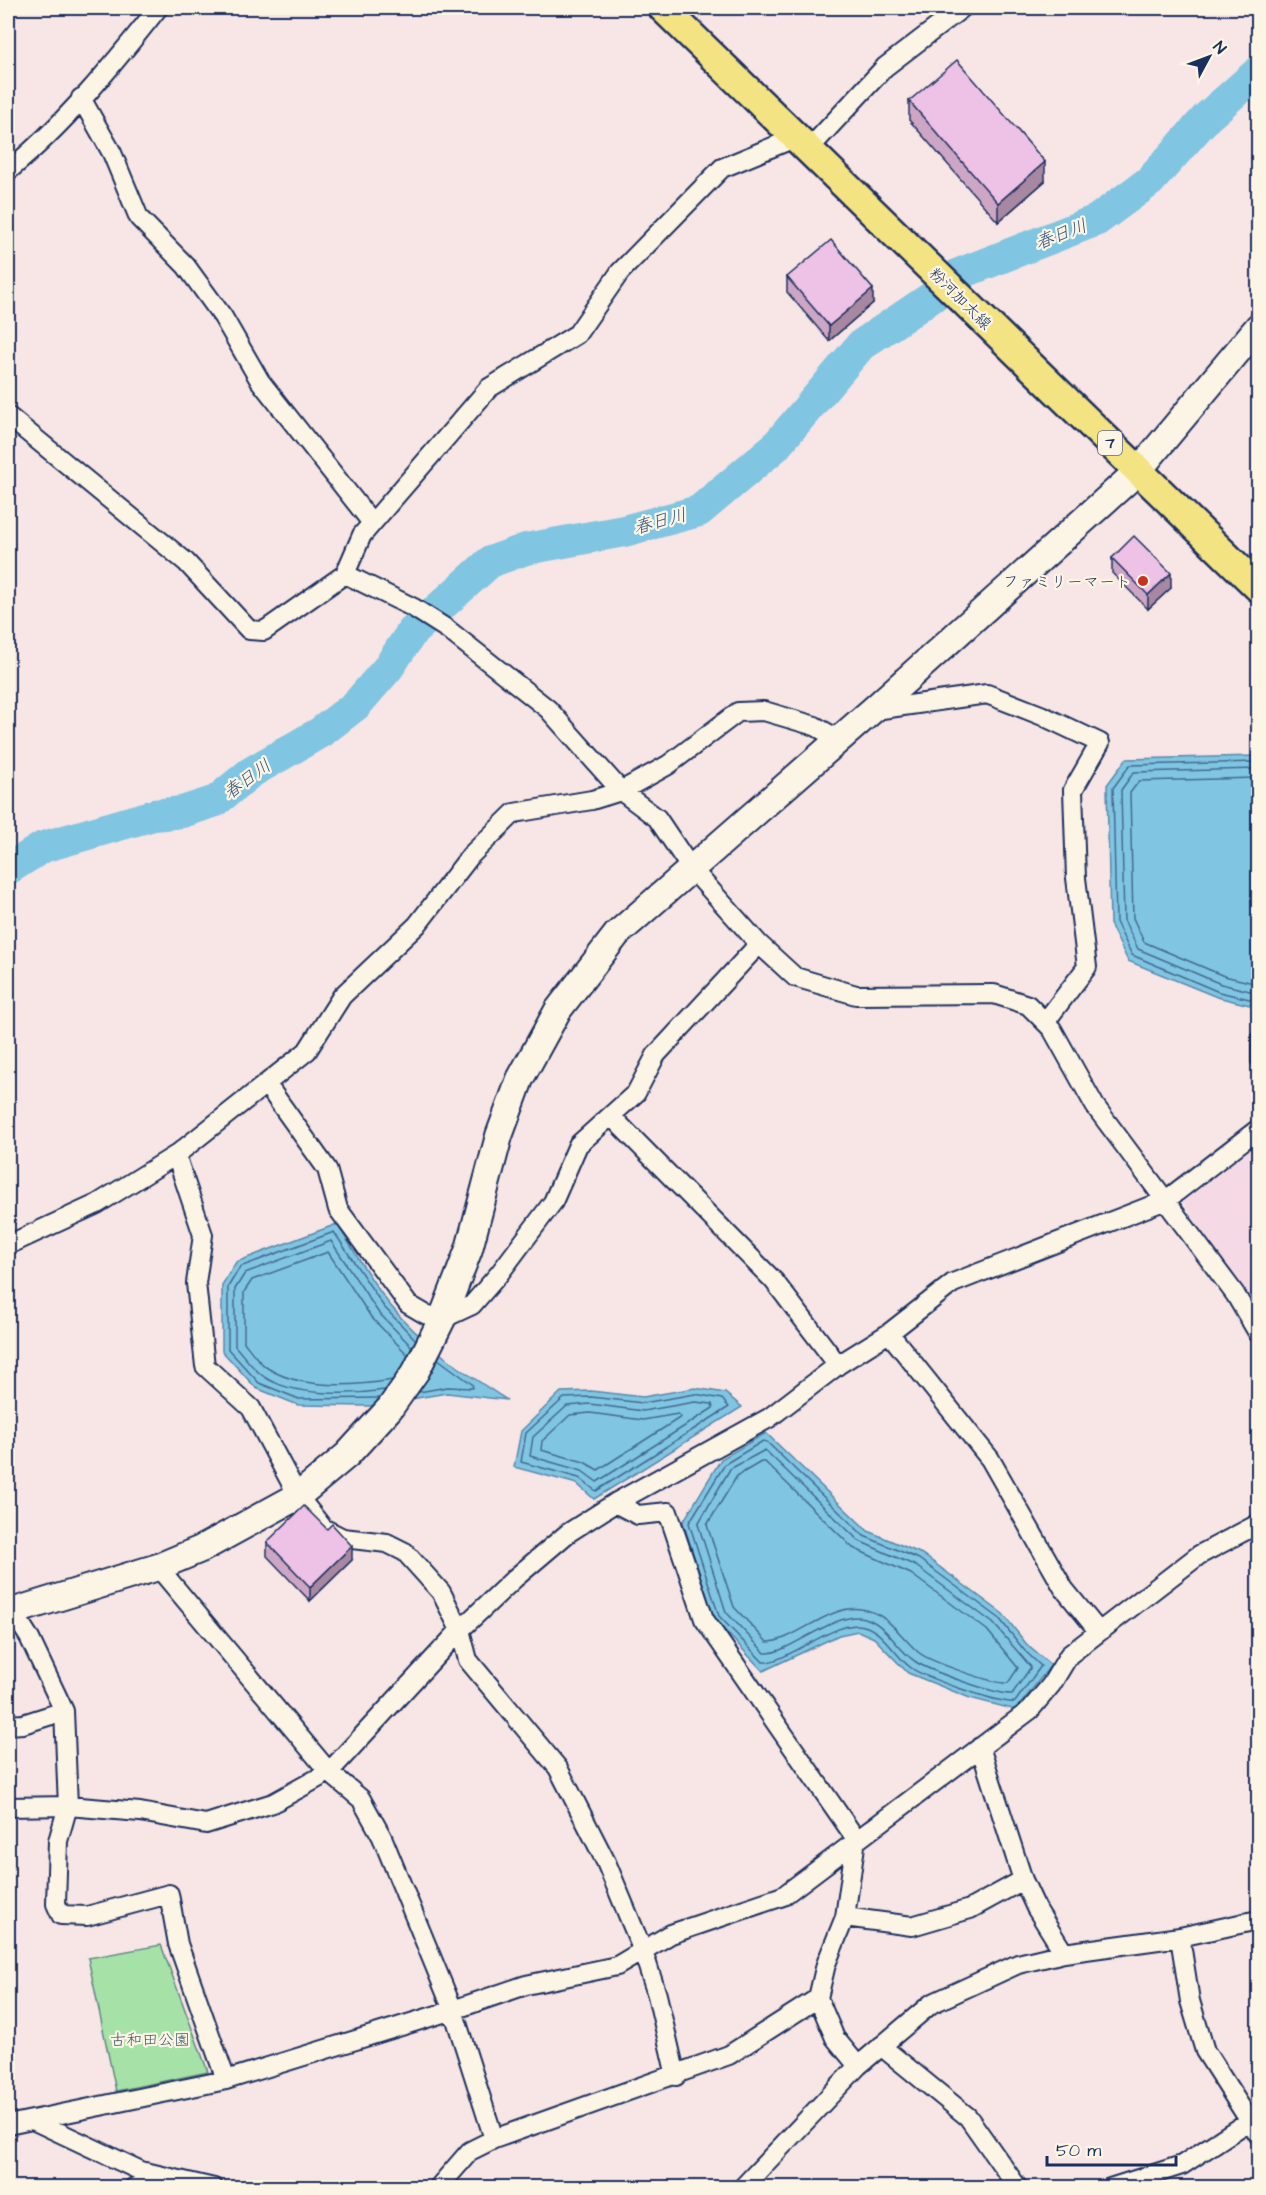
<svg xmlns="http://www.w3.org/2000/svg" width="1266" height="2195" font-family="'Architects Daughter','Klee One',sans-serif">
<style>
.built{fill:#f5dae5}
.green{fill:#a6e2a8;stroke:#608883;stroke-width:1.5}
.water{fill:#80c5e1;stroke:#5889ad;stroke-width:1.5}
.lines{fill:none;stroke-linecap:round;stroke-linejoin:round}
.shore{stroke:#436b92;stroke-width:1.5}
.river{stroke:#80c5e1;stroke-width:32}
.street-casing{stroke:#1b2f5e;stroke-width:22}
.secondary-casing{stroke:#1b2f5e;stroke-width:30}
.primary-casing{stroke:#1b2f5e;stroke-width:33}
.street{stroke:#fcf5e5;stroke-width:18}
.secondary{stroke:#fcf5e5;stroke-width:26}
.primary{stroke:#f4e382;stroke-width:28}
.wall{fill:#cda6c6;stroke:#1b2f5e;stroke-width:1.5}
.shaded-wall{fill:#a787a1;stroke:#1b2f5e;stroke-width:1.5}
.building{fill:#eec1e6;stroke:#1b2f5e;stroke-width:1.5}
.poi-dot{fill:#c8321e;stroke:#fcf5e5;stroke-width:2}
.labels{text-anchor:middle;stroke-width:4.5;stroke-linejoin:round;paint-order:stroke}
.shield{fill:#fcf5e5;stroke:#5e6a86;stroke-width:1.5}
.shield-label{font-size:15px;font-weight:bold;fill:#1b2f5e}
.street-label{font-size:16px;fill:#1b2f5e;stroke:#fcf5e5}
.poi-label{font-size:16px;fill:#1b2f5e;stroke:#fcf5e5;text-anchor:end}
.park-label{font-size:16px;fill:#3e5c70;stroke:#fcf5e5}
.water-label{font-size:18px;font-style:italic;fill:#34547f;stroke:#fcf5e5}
</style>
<rect width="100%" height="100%" fill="#f8e5e5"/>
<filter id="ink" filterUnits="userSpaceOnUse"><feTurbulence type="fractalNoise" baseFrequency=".0167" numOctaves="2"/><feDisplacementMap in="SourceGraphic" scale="12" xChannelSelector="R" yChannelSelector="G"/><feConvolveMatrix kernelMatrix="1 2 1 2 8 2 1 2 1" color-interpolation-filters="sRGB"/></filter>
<g filter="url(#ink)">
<path class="built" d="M1258,1142V1321L1183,1201Z"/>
<path class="green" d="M161,1945L208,2072L116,2091L88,1958Z"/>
<path class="water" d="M1258,756V1007L1217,997L1128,961L1110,924L1107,785L1126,759Z
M337,1224C354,1250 370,1280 390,1305C422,1344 465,1373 507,1400L447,1393L369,1406L298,1405L256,1388L222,1351V1285L236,1262Z
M695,1388L725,1393L742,1407L594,1499L577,1484L514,1467L521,1431L561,1392L591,1391L643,1397Z
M766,1433L868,1531L922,1554L1003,1614L1028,1646L1051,1665L1016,1710L970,1698L908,1673L874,1638L858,1631L839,1635L763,1671L714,1619L683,1522L721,1459Z"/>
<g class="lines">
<path class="shore" d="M1258,762L1130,765L1113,788L1116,922L1132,955L1219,992L1258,1001
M1258,769L1134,772L1121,790L1124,920L1138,949L1221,984L1258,993
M1258,778L1139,781L1130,793L1133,918L1144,942L1224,976L1258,984
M393,1380C355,1386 303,1390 269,1369C260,1364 251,1351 244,1342V1292L252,1280L328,1252L371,1317L408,1355
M385,1390C352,1395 292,1397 263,1376C253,1369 243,1355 235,1346V1289L245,1273L331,1241L378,1312L412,1347
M419,1392L447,1387L473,1388L472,1384L438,1359
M695,1394L722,1399L729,1407L596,1491L579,1478L521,1462L526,1433L564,1398L591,1397L643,1403Z
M379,1398L299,1399L259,1383L228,1349V1287L240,1267L334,1232L384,1307L416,1340
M695,1402L712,1404L713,1408L597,1482L582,1471L530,1456L533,1437L567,1406L590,1404L643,1411Z
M590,1413L643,1420L678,1414L681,1417L598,1470L584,1462L541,1450L542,1441L570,1415Z
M763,1441L767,1442L864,1536L919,1559L999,1618L1024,1650L1041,1666L1015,1702C1000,1704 922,1677 910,1667C894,1655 880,1625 857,1625C829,1625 784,1664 763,1662L719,1616L689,1523L725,1464Z
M765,1450L859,1541L916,1566L993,1623L1031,1667L1012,1694C997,1695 930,1671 916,1662C895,1649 886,1620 859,1617C830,1615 787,1655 765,1653L726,1612L698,1524L730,1469Z
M761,1462H765L853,1548L911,1574L987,1630L1018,1668L1008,1683C996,1685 928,1661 918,1652C900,1636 887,1612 861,1609C829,1604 794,1642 767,1642L734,1607L707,1525L737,1476Z"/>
<path class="river" d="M8,869L43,847L154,815L182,812L216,801L250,773L321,732L356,705L388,668L412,632L490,562L526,549L624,531L699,511L775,447L861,345L935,295L959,274L1097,220L1150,181L1206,118L1258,72"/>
<defs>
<path id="street" d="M81,98L112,153L139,218L186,266L223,317L260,381L372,523
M808,150L885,67L962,8
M8,171C64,125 113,65 158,8
M8,416L186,562L249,630L264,631L345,574L362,535L489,388L577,334L620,272L722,168L797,137
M345,574L414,608L447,629L548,709L621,791L657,818L690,867L759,944L795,977L856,995L994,994L1028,1005L1052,1029L1095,1106L1235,1294L1258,1333
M875,708L882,709L987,694L1043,716L1100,743L1073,790L1076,878L1087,967L1046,1021
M267,1085L327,1169L338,1209L408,1304L425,1314L442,1319L472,1305L499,1274L553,1202L578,1145L636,1093L656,1055L759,944
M612,1117L774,1281L838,1365
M176,1155L203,1235L196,1283L205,1366L251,1408L298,1496L323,1528L343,1538L387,1543L405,1552L441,1592L460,1630L468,1660L558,1768L606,1862L643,1951L657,1995L676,2076
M8,1245L97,1204L176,1155L307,1051L342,996L417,925L471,855L514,813L592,800L621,791L668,765L738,712L764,711L815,726L838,739
M889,1333L990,1459L1064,1589L1099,1632
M615,1503L638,1515L668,1512L704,1619L856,1839L845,1917L826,1964L818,1998L835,2038L858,2066
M158,1567L329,1772L361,1799L382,1837L453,2010L494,2139
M8,1604L29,1637L64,1711L68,1806L58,1841L56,1904L61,1915L87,1916L169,1894L178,1944L226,2080
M8,1725L23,1724L64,1711
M980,1747L1023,1880L1036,1908L1064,1953
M8,1807L68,1806L140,1812L206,1824L273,1803L329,1772L460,1630L515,1578L568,1533L615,1503L769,1418L838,1365L889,1333L953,1283L1166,1200L1258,1129
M845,1917L912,1926L970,1909L1023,1880
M1180,1937L1190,2001L1205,2051L1258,2134
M881,2046L968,2117L1018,2188
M35,2121L141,2171L214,2188
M8,2125L226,2080L453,2010L526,1985L617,1966L671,1934L783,1896L1030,1710L1051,1685L1069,1655L1199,1555L1258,1524
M133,2188L161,2176
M438,2188L470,2151L494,2139L729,2055L818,1998
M742,2188L858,2066L931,2004L1018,1964L1064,1953L1180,1937L1258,1920
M1110,2188L1182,2165L1249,2121"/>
<path id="secondary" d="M8,1613L158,1567L201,1549L298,1496L347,1455L390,1408L416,1371L442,1319L469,1249L499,1136L520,1079L558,1010L617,934L875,708L1138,471L1258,327"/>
<path id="primary" d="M663,8L1258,587"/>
</defs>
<use href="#street" class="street-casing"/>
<use href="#secondary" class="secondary-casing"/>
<use href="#primary" class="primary-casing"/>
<use href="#street" class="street"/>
<use href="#secondary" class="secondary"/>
<use href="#primary" class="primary"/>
</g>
<path class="wall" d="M909,101L1045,181L998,222L909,120Z
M787,277L873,303L829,341L787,292Z
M1112,558L1171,588L1148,609L1112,573Z
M1258,1029V1073L1251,1063V1035Z
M267,1542L352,1560L310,1601L267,1556Z"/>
<path class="shaded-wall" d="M1045,162V181L998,222V203Z
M873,289V303L829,341V326Z
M1171,573V588L1148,609V595Z
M352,1546V1560L310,1601V1587Z"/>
<path class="building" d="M957,60L1045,162L998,203L909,101Z
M831,240L873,289L829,326L787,277Z
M1134,536L1171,573L1148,595L1112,558Z
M1258,1029V1045L1251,1035Z
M304,1506L327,1529L332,1524L352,1546L310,1587L267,1542Z"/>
</g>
<circle class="poi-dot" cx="1143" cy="581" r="6"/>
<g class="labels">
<rect class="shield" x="1098" y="431" width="24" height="24" rx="4.5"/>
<g class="shield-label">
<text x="1110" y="448">7</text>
</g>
<g class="street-label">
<text transform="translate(961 298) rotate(45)" y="6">粉河加太線</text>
</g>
<g class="poi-label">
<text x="1131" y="587">ファミリーマート</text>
</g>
<g class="park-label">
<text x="150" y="2045">古和田公園</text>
</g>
<g class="water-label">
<text transform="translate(1061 234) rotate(-21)" y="6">春日川</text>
<text transform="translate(660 521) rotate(-15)" y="6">春日川</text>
<text transform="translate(247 779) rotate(-36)" y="6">春日川</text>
</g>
</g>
<rect width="1266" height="2195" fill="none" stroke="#fcf5e5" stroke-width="30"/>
<rect x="15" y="15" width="1236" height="2165" fill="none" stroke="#1b2f5e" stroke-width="2" filter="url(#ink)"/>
<g transform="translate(1209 57) rotate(49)" stroke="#fcf5e5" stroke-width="4.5" paint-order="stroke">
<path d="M0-4.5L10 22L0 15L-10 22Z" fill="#1b2f5e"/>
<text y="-9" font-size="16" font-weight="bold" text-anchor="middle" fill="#1b2f5e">N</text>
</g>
<path d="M1047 2156v9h129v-9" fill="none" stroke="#1b2f5e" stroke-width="3"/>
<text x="1056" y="2156" font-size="18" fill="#1b2f5e" stroke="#fcf5e5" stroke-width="4.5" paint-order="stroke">50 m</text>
</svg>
